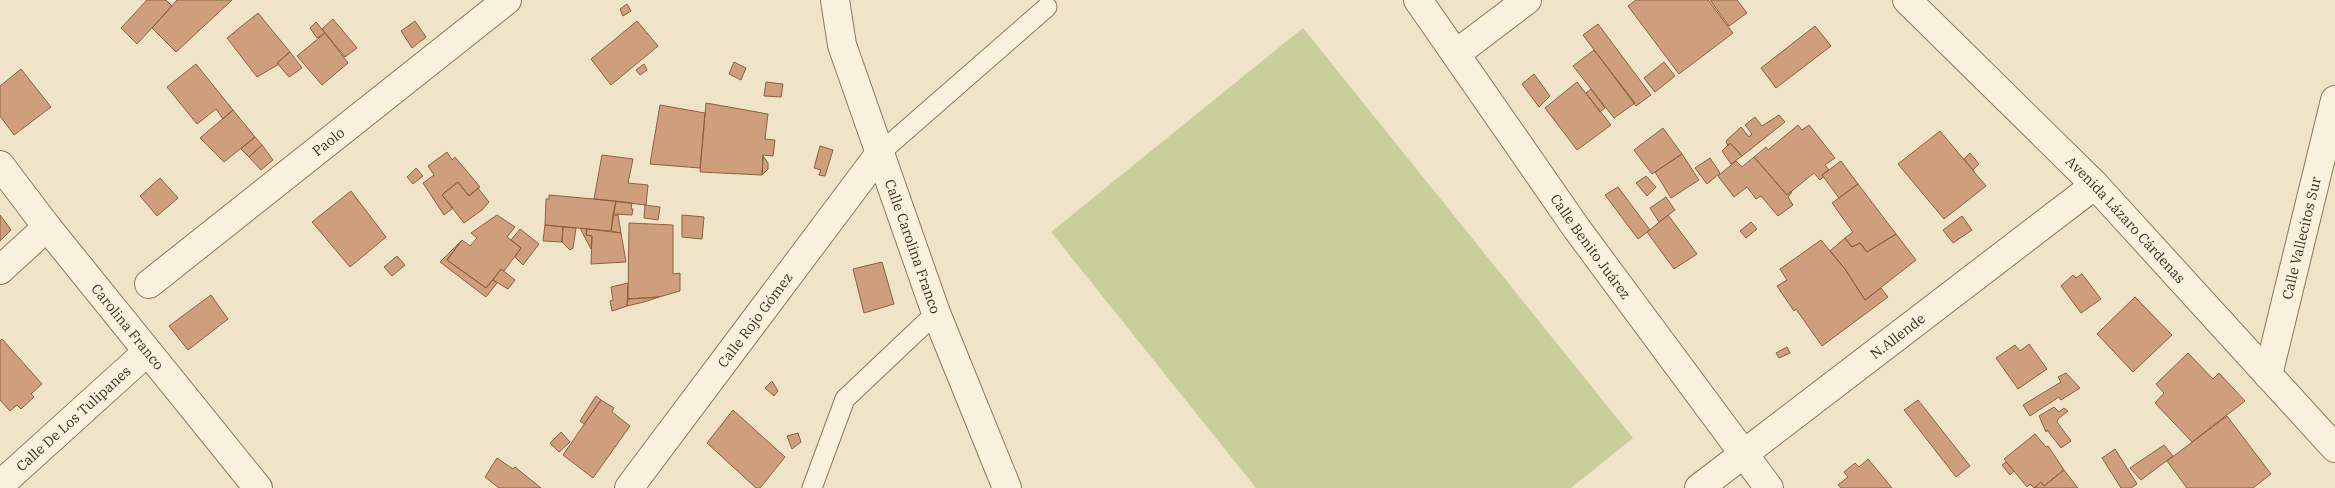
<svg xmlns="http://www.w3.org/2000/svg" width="2335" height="488" font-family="'IBM Plex Serif',serif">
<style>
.green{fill:#c9cf9b}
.building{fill:#cf9f7d;stroke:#8d5f41}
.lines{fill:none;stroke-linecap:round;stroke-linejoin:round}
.service-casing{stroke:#8d765c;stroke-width:21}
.minor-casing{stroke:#8d765c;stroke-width:30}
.tertiary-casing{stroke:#8d765c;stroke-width:30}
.service{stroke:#faf1dc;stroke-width:19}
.minor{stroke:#faf1dc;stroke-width:28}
.tertiary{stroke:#faf1dc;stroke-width:28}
.labels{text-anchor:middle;stroke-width:4;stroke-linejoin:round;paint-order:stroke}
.street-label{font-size:14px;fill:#3d2e20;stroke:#f7eed8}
</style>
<rect width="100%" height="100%" fill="#f0e4c8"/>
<path class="green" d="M1303,28L1633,438L1571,488H1256L1051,232Z"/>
<path class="building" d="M147,0H166L172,6L137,44L121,28Z
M177,0H232L176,52L152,28Z
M1636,0H1708L1733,33L1679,74L1628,6Z
M1710,0H1737L1747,13L1729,26Z
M627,4L631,11L623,16L620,9Z
M258,13L290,52L277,63L279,64L257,77L227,38Z
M333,19L357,48L345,57L322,29Z
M415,21L426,37L412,48L401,31Z
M637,21L658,46L611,85L591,59Z
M316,22L325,33L317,38L310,28Z
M1598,24L1651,95L1636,106L1583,35Z
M1815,26L1831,46L1776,88L1761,68Z
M325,33L348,63L322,85L297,56Z
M1594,50L1635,103L1614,118L1573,66Z
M290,52L302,68L289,77L277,63Z
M734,62L746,68L741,80L729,74Z
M1664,62L1675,76L1655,92L1644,78Z
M196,64L233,110L223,119L216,109L197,124L167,87Z
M644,64L647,70L640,75L636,70Z
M21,69L51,107L14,135L0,116V86Z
M1534,74L1550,96L1539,107L1522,84Z
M766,82L783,84L781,97L764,96Z
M1577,82L1611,125L1577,150L1545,108Z
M1591,89L1605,108L1600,112L1586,93Z
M706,103L768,114L765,139L775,140L773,156L763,155L762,175L700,172Z
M660,105L705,113L700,168L650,164Z
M233,110L255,137L224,162L200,138Z
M1779,115L1785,122L1742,156L1730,143L1728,146L1726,141L1741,127L1749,137L1752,134L1745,125L1755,117L1762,126Z
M1798,125L1802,130L1809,125L1835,158L1825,165L1829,170L1822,175L1823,177L1820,180L1814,173L1787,195L1754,157L1766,147L1768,150Z
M1663,128L1682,154L1652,174L1634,150Z
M1940,131L1986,186L1944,219L1898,164Z
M255,137L262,145L249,157L241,149Z
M1730,143L1742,156L1731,164L1722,151Z
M262,145L273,160L261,170L249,157Z
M820,146L833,150L825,176L819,175L821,170L814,168Z
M447,152L452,160L455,157L480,187L469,196L458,182L445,192L442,195L453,208L444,215L423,183L434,175L428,166Z
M1970,153L1979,164L1973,170L1964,159Z
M1682,154L1699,180L1671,198L1655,172Z
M602,155L633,159L628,183L648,185L646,205L594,199Z
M763,156L768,163V169L762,175Z
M1754,157L1787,195L1791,191L1792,192L1788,197L1793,205L1778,216L1761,196L1756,199L1747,187L1734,197L1718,176L1736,161L1742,167Z
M1710,158L1720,173L1707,184L1695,168Z
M1841,161L1858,184L1839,198L1822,175Z
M416,168L423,176L413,184L407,177Z
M1646,176L1656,187L1647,196L1636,183Z
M160,178L178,198L157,216L140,196Z
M458,182L469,196L478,188L489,202L482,210L464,223L442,195Z
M1858,184L1896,234L1867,252L1860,243L1852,247L1845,238L1853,232L1832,203Z
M1618,187L1650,230L1638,239L1605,195Z
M351,191L386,237L350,267L312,222Z
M549,195L616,201L611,231L545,225L546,199H549Z
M1666,197L1675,210L1659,222L1650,208Z
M616,201L632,203L631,209H633L632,215L613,214Z
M645,205L660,207L658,220L644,218Z
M0,215L11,230L0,241Z
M497,215L515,227L507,237L521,248L504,271L501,269L486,288L447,260L462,240L470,246L477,238L471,233Z
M613,215H618L621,233L611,231Z
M682,215L704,217L702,239L682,237Z
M1668,215L1697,254L1674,269L1647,232Z
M1962,216L1972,230L1953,243L1943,230Z
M1751,222L1757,229L1746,238L1740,231Z
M629,223L673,225V274L680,273V291L659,297L628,299Z
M545,225L563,227L562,242L543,241Z
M563,227L576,228L573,248L570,250L562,242Z
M580,228L587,229L586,235L592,236L591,249Z
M520,229L539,244L523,265L515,257L521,248L511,240Z
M587,229L621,233L626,262L591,264L592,236L586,235Z
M1896,234L1916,260L1865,300L1845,269L1830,251L1845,238L1852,247L1860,243L1867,252Z
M462,240L447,260L486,288L493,280L497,283L486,297L440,262Z
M1821,240L1845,269L1865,300L1881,288L1888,297L1822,346L1796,309L1794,311L1777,286L1787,280L1780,269Z
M397,256L405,265L392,276L384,267Z
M882,262L894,304L864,313L853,269Z
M501,269L515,280L508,289L493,280Z
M2082,274L2101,299L2081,313L2061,286L2073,275L2076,278Z
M628,283L627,306L612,311L610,301L613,300L611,287Z
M211,295L228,319L188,350L169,326Z
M659,297L644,302L627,306L628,299Z
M2135,297L2172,335L2133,372L2097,334Z
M2,339L42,384L31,394L34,397L21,409L17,405L10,411L0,400V341Z
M2029,344L2047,369L2018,389L1996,358L2015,345L2020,351Z
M1787,347L1790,353L1779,358L1776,353Z
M2188,353L2213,379L2219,373L2245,401L2192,442L2155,403L2164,393L2156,384Z
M2066,373L2080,388L2061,400L2059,397L2030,416L2023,405L2061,382L2058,377Z
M772,381L778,391L774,396L765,388Z
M596,396L601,400L584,424L580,421Z
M601,400L614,408L612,412L630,426L593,478L563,455Z
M1918,400L1970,466L1956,477L1904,410Z
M2054,407L2059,412L2064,408L2068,411L2058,419L2057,422L2071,441L2061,448L2047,430L2046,432L2039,416Z
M733,410L785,457L760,488H756L707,443Z
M2227,416L2271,474L2253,488H2187L2167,461Z
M561,432L570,442L559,452L550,443Z
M798,433L801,442L792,449L787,436Z
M2035,434L2046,447L2048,446L2064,470L2044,486L2041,482L2034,488L2030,484L2027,487L2004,459Z
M2164,445L2173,456L2141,480L2130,468Z
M2115,449L2137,484L2131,488H2121L2102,458Z
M497,458L513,469L515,467L541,488H499L485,477Z
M1868,459L1892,488H1841L1838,485L1848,477L1844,472L1855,463L1859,467Z
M2006,462L2014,471L2010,475L2002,465Z
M2064,470L2078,488H2035L2041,482L2044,486Z"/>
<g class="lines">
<defs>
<path id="service" d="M881,152L1047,7
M812,488L845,399L936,313"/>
<g id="minor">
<path id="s1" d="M1418,0L1577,229L1769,488"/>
<path d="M1457,53L1527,0"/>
<path id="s2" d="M0,165L47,227L258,488"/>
<path d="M0,270L47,227"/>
<path id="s3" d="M149,284L507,0"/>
<path id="s4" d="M2268,375L2335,100"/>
<path id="s5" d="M0,485L147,352"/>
<path id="s6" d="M629,488L881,152"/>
<path id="s7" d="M1699,488L2095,185"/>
</g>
<g id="tertiary">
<path id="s8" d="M835,0L842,45L936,313L1007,488"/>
<path id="s9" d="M1907,0L2095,185L2335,448"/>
</g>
</defs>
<use href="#service" class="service-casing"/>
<use href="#minor" class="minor-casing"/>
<use href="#tertiary" class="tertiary-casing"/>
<use href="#service" class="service"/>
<use href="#minor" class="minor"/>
<use href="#tertiary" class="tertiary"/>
</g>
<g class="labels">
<g class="street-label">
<text dy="5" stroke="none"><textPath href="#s3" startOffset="229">Paolo</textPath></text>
<text dy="5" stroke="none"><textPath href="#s9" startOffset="310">Avenida Lázaro Cárdenas</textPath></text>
<text dy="5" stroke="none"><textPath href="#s4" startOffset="141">Calle Vallecitos Sur</textPath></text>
<text dy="5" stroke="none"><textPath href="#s8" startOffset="259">Calle Carolina Franco</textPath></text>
<text dy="5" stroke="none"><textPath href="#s1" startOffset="301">Calle Benito Juárez</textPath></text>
<text dy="5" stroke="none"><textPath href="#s6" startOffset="210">Calle Rojo Gómez</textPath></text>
<text dy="5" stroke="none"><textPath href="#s2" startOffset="206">Carolina Franco</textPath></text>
<text dy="5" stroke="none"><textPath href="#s7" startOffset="250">N.Allende</textPath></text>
<text dy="5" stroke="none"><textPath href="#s5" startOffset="99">Calle De Los Tulipanes</textPath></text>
</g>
</g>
</svg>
